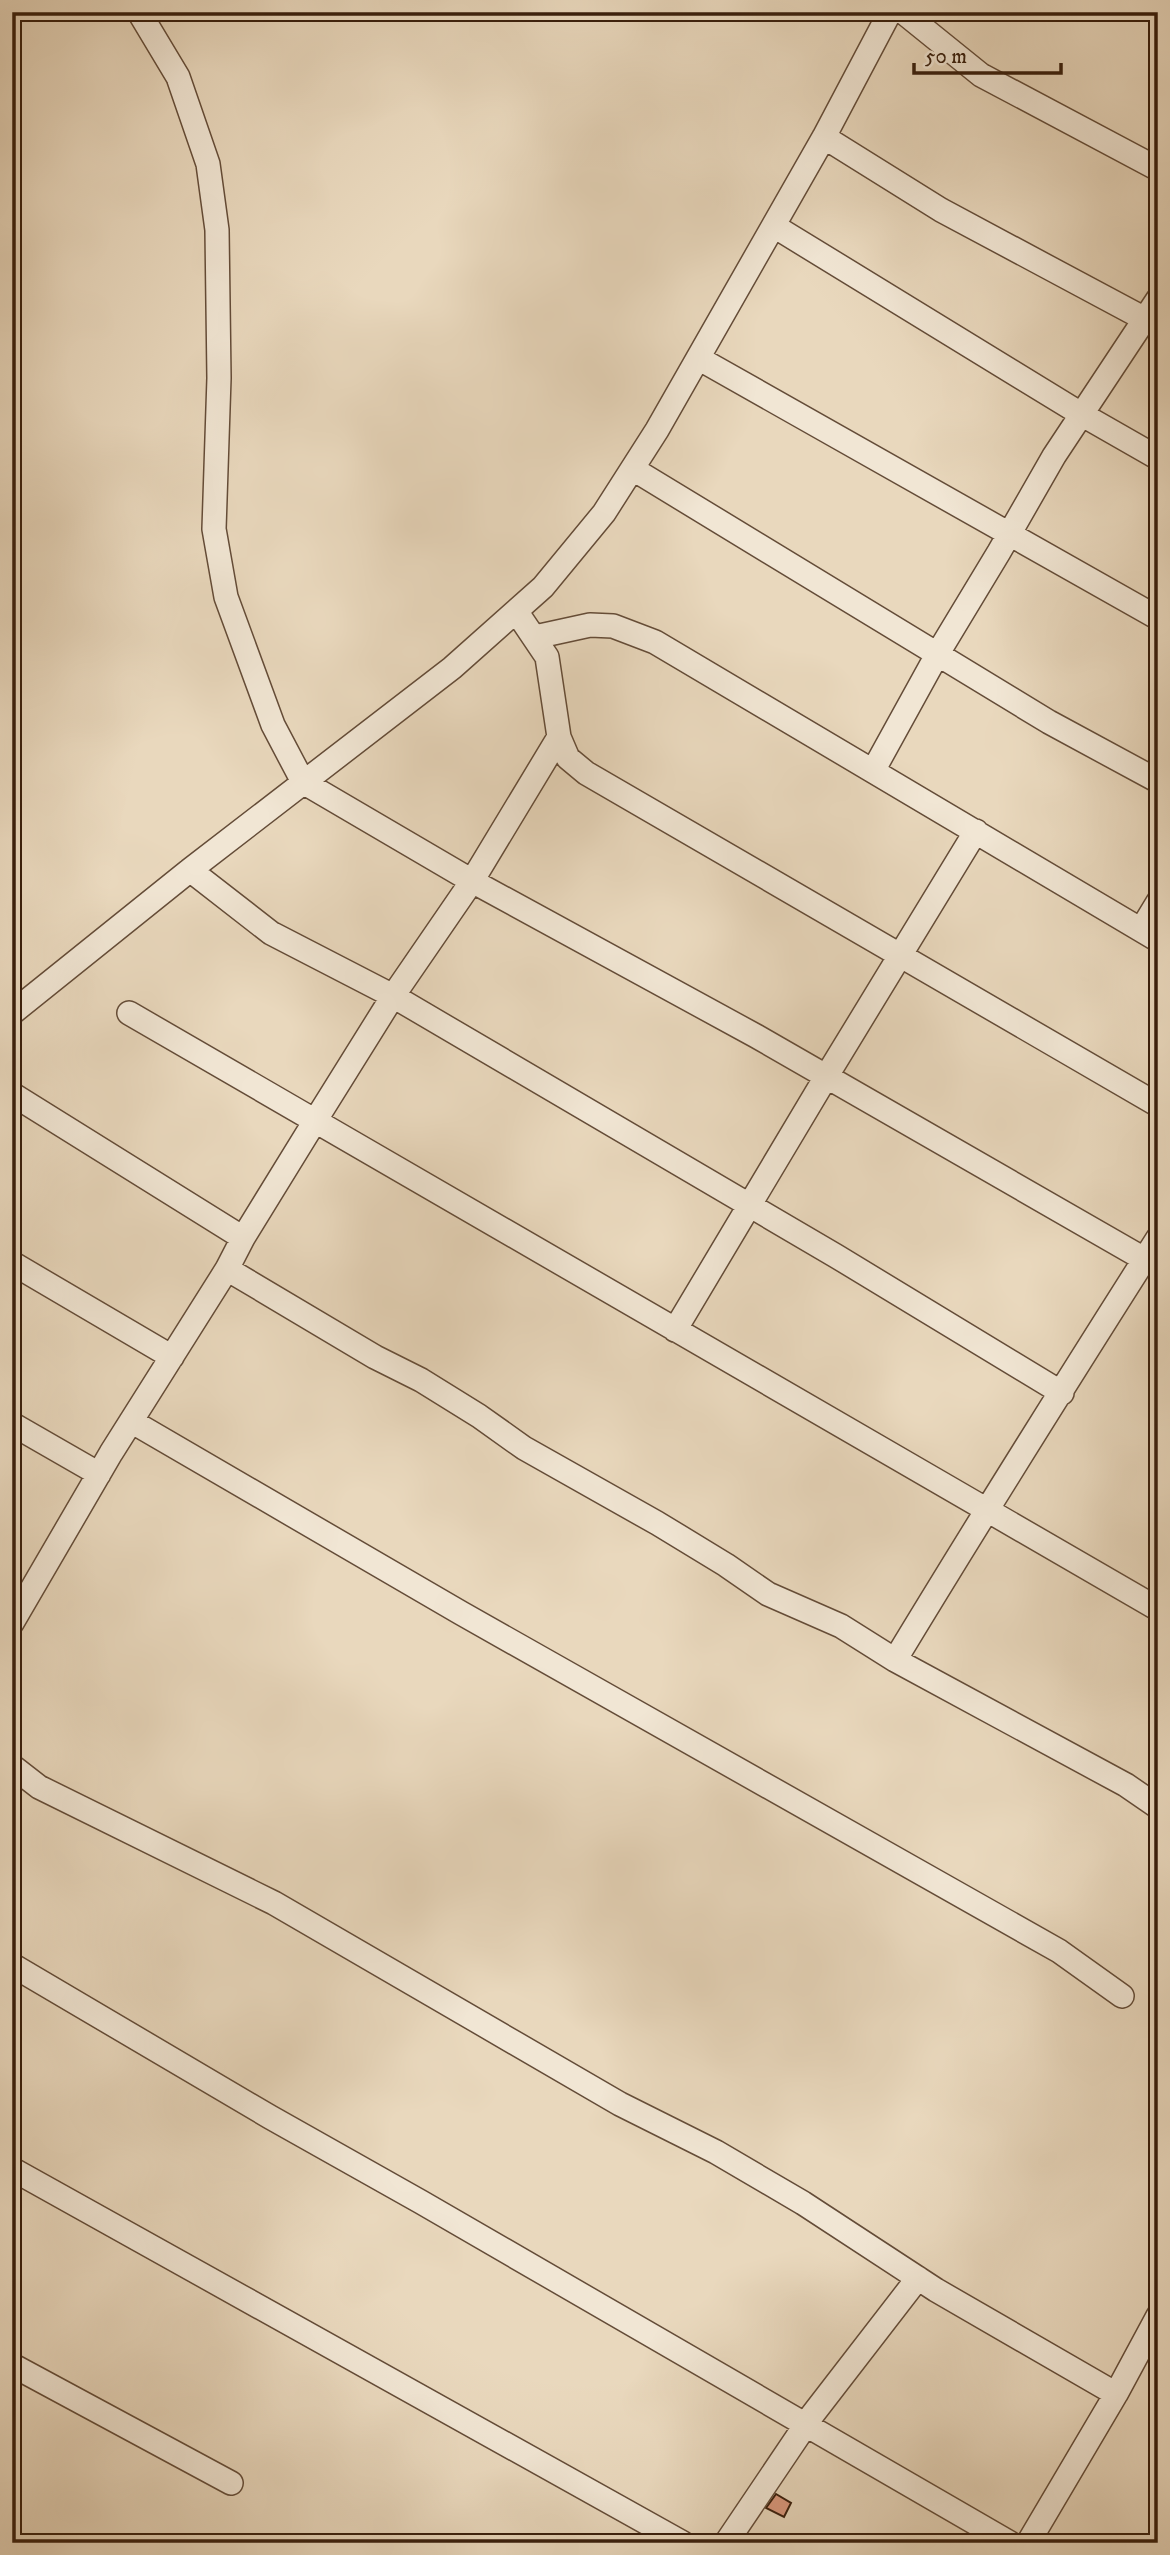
<svg xmlns="http://www.w3.org/2000/svg" width="1170" height="2555" font-family="'IM FELL DW Pica',serif">
<style>
.building{fill:#da987d;stroke:#381e0c;stroke-width:2}
.lines{fill:none;stroke-linecap:round;stroke-linejoin:round}
.minor-casing{stroke:#644c38;stroke-width:26}
.minor{stroke:#f1e6d4;stroke-width:23}
</style>
<rect width="100%" height="100%" fill="#e9d8bd"/>
<filter id="stains"><feTurbulence type="fractalNoise" baseFrequency=".00286" numOctaves="4"/><feColorMatrix values="0 0 0 0 .2 0 0 0 0 .09 0 0 0 0 .02 0 0 0 .5 -.17"/></filter>
<radialGradient id="worn" r=".72"><stop offset=".6" stop-color="#630" stop-opacity="0"/><stop offset="1" stop-color="#630" stop-opacity=".3"/></radialGradient>
<path class="building" d="M776,2494L791,2503L784,2517L766,2508Z"/>
<g class="lines">
<defs>
<path id="minor" d="M139,12L178,77L208,164L217,230L219,378L214,529L226,597L273,725L303,782L472,881L756,1036L1144,1259
M903,12L981,75L1158,169
M824,137L941,210L1156,325
M774,226L1081,414L1158,458
M698,358L1158,618
M633,469L1049,722L1158,781
M516,611L547,657L559,737L568,758L586,773L1158,1105
M535,637L590,625L613,626L655,642L1158,940
M873,771L938,653L999,552L1054,456L1158,299
M190,870L271,933L393,996L836,1256L1062,1393
M1141,930L1158,902
M12,1013L190,870L452,668L543,587L604,513L657,430L824,137L890,12
M129,1013L1158,1609
M12,1094L243,1238
M12,1263L172,1357
M227,1269L375,1357L421,1380L479,1416L524,1448L657,1523L726,1565L768,1594L841,1626L895,1660L1126,1785L1158,1807
M675,1330L826,1077L976,831
M131,1421L461,1613L1059,1951L1122,1996
M12,1424L99,1474
M12,1623L111,1453L227,1269L243,1238L315,1121L393,996L472,881L559,737
M895,1660C981,1518 1069,1378 1158,1238
M12,1766L39,1787L274,1903L620,2104L716,2152L803,2203L936,2290L1116,2394
M12,1965L270,2117L421,2202L1010,2543
M12,2169L683,2543
M12,2365L231,2483
M726,2543L813,2414L918,2278
M1028,2543L1116,2394L1158,2316"/>
</defs>
<use href="#minor" class="minor-casing"/>
<use href="#minor" class="minor"/>
</g>
<rect width="1170" height="2555" fill="none" stroke="#e9d8bd" stroke-width="42"/>
<rect x="14" y="14" width="1142" height="2527" fill="none" stroke="#381e0c" stroke-width="3.5"/>
<rect x="21" y="21" width="1128" height="2513" fill="none" stroke="#381e0c" stroke-width="2"/>
<path d="M914 63v10h147v-10" fill="none" stroke="#381e0c" stroke-width="3.5"/>
<text x="925" y="63" font-size="21" fill="#381e0c" stroke="#f1e6d4" stroke-width="5" paint-order="stroke">50 m</text>
<rect width="100%" height="100%" filter="url(#stains)"/>
<rect width="100%" height="100%" fill="url(#worn)"/>
</svg>
